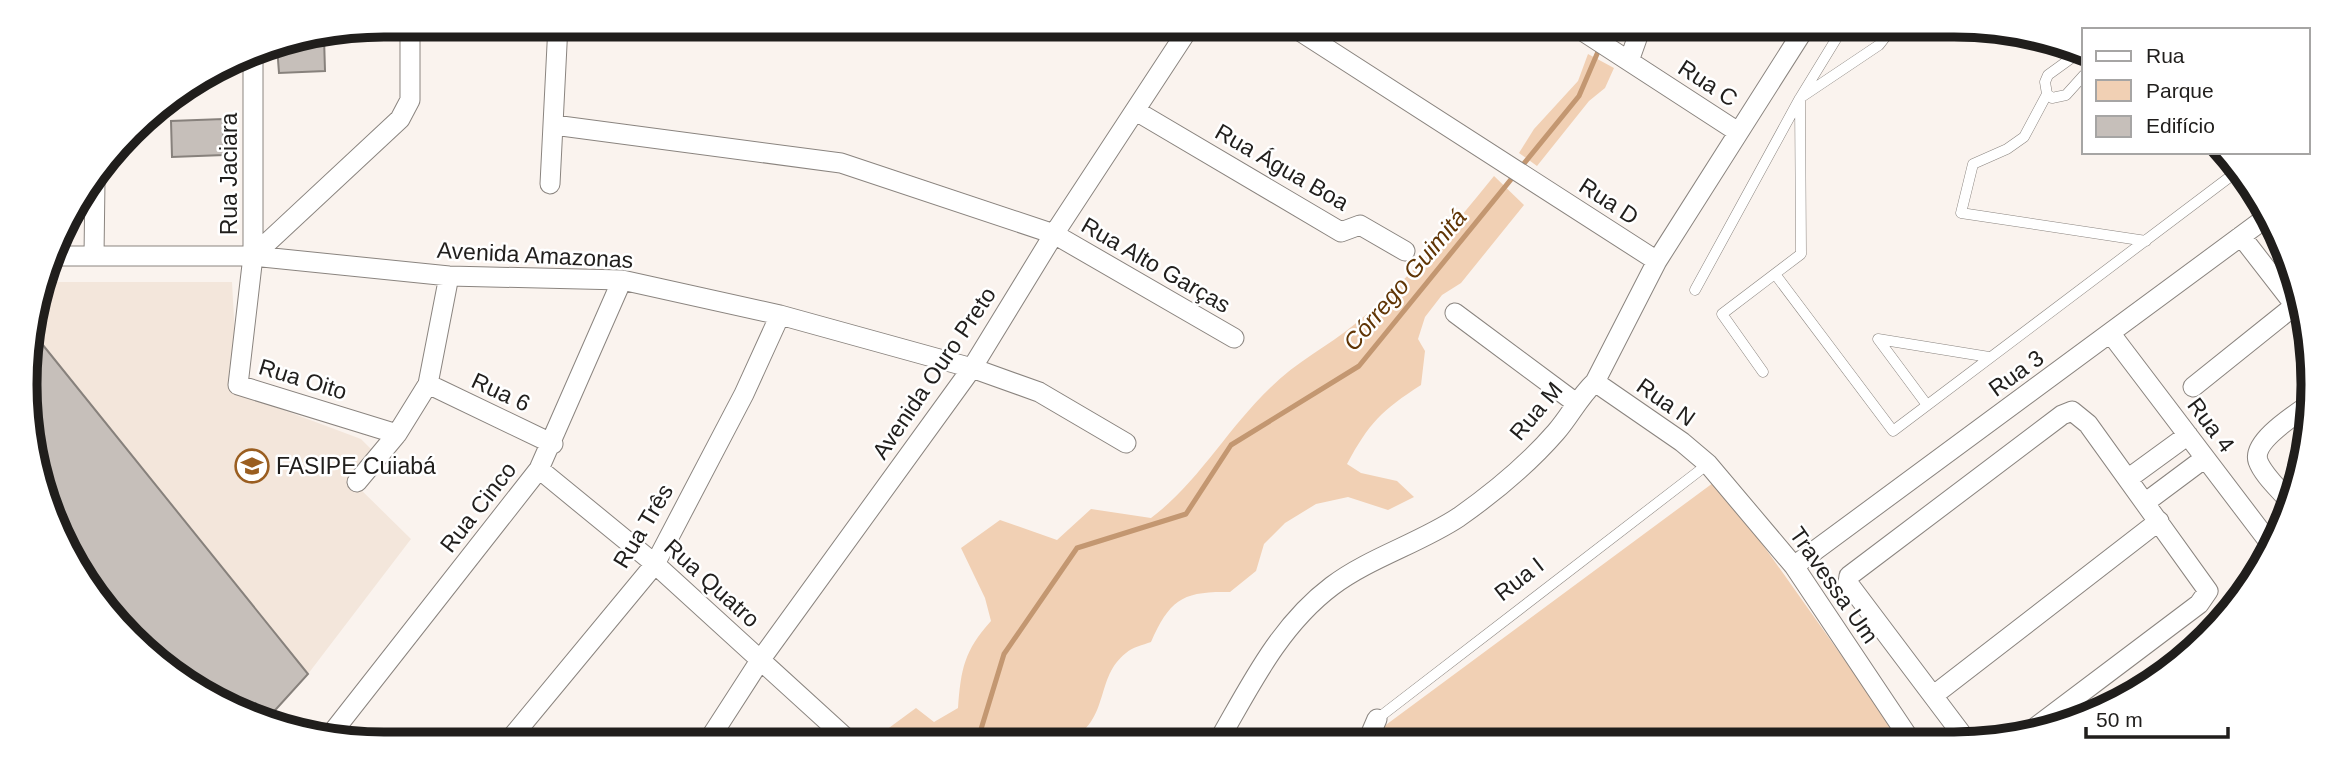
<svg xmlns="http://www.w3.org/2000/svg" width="2338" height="769" font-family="Arial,sans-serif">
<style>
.built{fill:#f3e6db}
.green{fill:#f1d0b4}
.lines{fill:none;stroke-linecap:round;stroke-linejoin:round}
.stream{stroke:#c39771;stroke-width:5}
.building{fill:#c6bfba;stroke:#87817c;stroke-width:2}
.service-casing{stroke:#8a847f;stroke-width:11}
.minor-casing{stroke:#8a847f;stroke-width:21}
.service{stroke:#fff;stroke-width:10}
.minor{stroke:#fff;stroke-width:19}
.labels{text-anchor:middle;stroke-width:5;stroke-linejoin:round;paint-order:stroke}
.street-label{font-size:23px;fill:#201e1c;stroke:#fff}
.poi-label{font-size:23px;fill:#201e1c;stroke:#fff;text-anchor:start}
.water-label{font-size:24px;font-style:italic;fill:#603505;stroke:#fff}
.rim{fill:none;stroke:#201e1c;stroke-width:9}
</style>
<rect width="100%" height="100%" fill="#faf3ee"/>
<path class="built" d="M44,282H232L238,393L361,439L374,452L352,481L411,539L308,674L30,329Z"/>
<path class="green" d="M1588,54L1614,68L1605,88L1589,101L1537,166L1519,153L1534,129L1578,81Z
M1494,176L1524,205L1461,283L1442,295L1425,317L1418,339L1425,351L1421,385C1382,410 1369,423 1347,464L1361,473L1397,481L1414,497L1388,510L1348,497L1316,504L1285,523L1264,544L1256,571L1230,592C1183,591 1170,599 1151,642C1143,645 1132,647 1126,653C1095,677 1110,718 1072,739H884L882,733L916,708L934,722L958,708C961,669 964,651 991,621L985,598L961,548L1000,520L1057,540L1091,509L1151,518C1198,483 1227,429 1270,388C1297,361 1327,347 1355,324C1409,280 1450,230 1494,176Z
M1717,480L1902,741L1386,740L1379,730Z"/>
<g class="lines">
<path class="stream" d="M978,739L1004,654L1077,548L1186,514L1231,445L1359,366L1579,96L1600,47"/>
</g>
<path class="building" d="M324,37L325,71L279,73L277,46Z
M223,119L224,155L172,157L171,121Z
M30,329L308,674L268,718L184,684L85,585L37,477L28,338Z"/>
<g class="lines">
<defs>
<path id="service" d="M2002,31L2035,36
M2077,54L2048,75L2045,82L2047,94L2024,137L2007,149L1973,164L1961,213L2146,241
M2047,94L2052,98L2066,95L2084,75
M1775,274L1893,431L2239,170
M1695,290L1800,98L1841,31
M1763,372L1722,314L1801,254L1800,98L1879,45L1890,31
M1927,405L1878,339L1989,357
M1377,719L1708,464"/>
<path id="minor" d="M1295,28L1657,261
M1581,30L1738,132
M253,51V256L238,385L397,434
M1629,61L1640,30
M1136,111L1341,232L1360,225L1405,251
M554,125L841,163L1054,234L1234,338
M550,184L558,25
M2241,236L2307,321
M94,255L95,181
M52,256H253L449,276L622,280L780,315L972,368L1039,392L1126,443
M253,256L400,119L410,100V25
M1455,313L1576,403
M2111,334L2272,546
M1595,382L1682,442L1708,464L1794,566L1911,741
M428,384L553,444
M2193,387L2294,306
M539,469L655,564L847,739
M2129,478L2188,435
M357,482L397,434L428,384L449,276
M2289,501C2280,490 2263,475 2258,461C2252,442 2293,416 2307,406
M2146,502L2205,458
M1794,566L2267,217
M1934,695L2159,521
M328,738L539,469L622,280
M511,738L655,564L744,394L780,315
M710,738L761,659L972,368L1054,234L1189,28
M1219,740C1251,684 1280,625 1332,586C1369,558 1420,543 1459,517C1493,493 1529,463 1556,432C1570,416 1579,397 1595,382L1657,261L1803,31
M1368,740L1377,719
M1967,741L1848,583L1849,576L2062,415L2072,411L2088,424L2208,591L2199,604L2028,733"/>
</defs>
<use href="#service" class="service-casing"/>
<use href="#minor" class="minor-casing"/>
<use href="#service" class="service"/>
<use href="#minor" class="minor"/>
</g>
<defs>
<symbol id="university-ring" viewBox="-11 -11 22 22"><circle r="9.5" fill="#fff" stroke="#9a5e20" stroke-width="1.5"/><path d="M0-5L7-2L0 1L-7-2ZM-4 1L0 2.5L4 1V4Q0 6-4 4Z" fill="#9a5e20"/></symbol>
</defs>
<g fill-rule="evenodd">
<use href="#university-ring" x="233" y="447" width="38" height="38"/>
</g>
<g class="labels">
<g class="street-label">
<text transform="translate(1708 83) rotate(33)" y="8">Rua C</text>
<text transform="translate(1282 167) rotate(30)" y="8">Rua Água Boa</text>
<text transform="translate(229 174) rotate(-90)" y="8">Rua Jaciara</text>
<text transform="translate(1609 201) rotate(33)" y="8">Rua D</text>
<text transform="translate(535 255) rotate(3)" y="8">Avenida Amazonas</text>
<text transform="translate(1156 265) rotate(30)" y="8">Rua Alto Garças</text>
<text transform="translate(934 373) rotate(-56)" y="8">Avenida Ouro Preto</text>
<text transform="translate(2016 373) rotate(-36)" y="8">Rua 3</text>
<text transform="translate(303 379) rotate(17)" y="8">Rua Oito</text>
<text transform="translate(501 392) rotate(25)" y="8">Rua 6</text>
<text transform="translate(1666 402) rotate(35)" y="8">Rua N</text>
<text transform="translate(1536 411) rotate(-50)" y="8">Rua M</text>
<text transform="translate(2211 425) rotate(53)" y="8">Rua 4</text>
<text transform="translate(478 507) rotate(-52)" y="8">Rua Cinco</text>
<text transform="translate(643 526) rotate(-59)" y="8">Rua Três</text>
<text transform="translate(1519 579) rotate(-38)" y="8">Rua I</text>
<text transform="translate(712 583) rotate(42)" y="8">Rua Quatro</text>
<text transform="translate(1834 585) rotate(55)" y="8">Travessa Um</text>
</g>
<g class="poi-label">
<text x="276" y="474">FASIPE Cuiabá</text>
</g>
<g class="water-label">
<text transform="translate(1405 280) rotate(-50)" y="8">Córrego Guimitá</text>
</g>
</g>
<path d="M0 0H2338V769H0ZM384 37H1954A347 347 0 0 1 2301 384V385A347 347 0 0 1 1954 732H384A347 347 0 0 1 37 385V384A347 347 0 0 1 384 37Z" fill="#fff" fill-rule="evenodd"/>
<path class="rim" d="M384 37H1954A347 347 0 0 1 2301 384V385A347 347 0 0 1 1954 732H384A347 347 0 0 1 37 385V384A347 347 0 0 1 384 37Z"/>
<rect x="2082" y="28" width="228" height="126" fill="#ffffff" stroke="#a6a5a4" stroke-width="2"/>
<rect x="2096" y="51" width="35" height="10" fill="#ffffff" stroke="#a6a5a4" stroke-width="2"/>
<text x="2146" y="63" font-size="21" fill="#201e1c">Rua</text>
<rect x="2096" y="80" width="35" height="21" fill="#f1d0b4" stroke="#a6a5a4" stroke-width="2"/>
<text x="2146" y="98" font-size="21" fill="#201e1c">Parque</text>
<rect x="2096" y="116" width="35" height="21" fill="#c6bfba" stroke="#a6a5a4" stroke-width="2"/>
<text x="2146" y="133" font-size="21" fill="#201e1c">Edifício</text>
<path d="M2086 727v10h142v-10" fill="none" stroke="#201e1c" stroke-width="3.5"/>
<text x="2096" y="727" font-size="21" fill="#201e1c" stroke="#ffffff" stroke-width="5" paint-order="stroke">50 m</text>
</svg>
